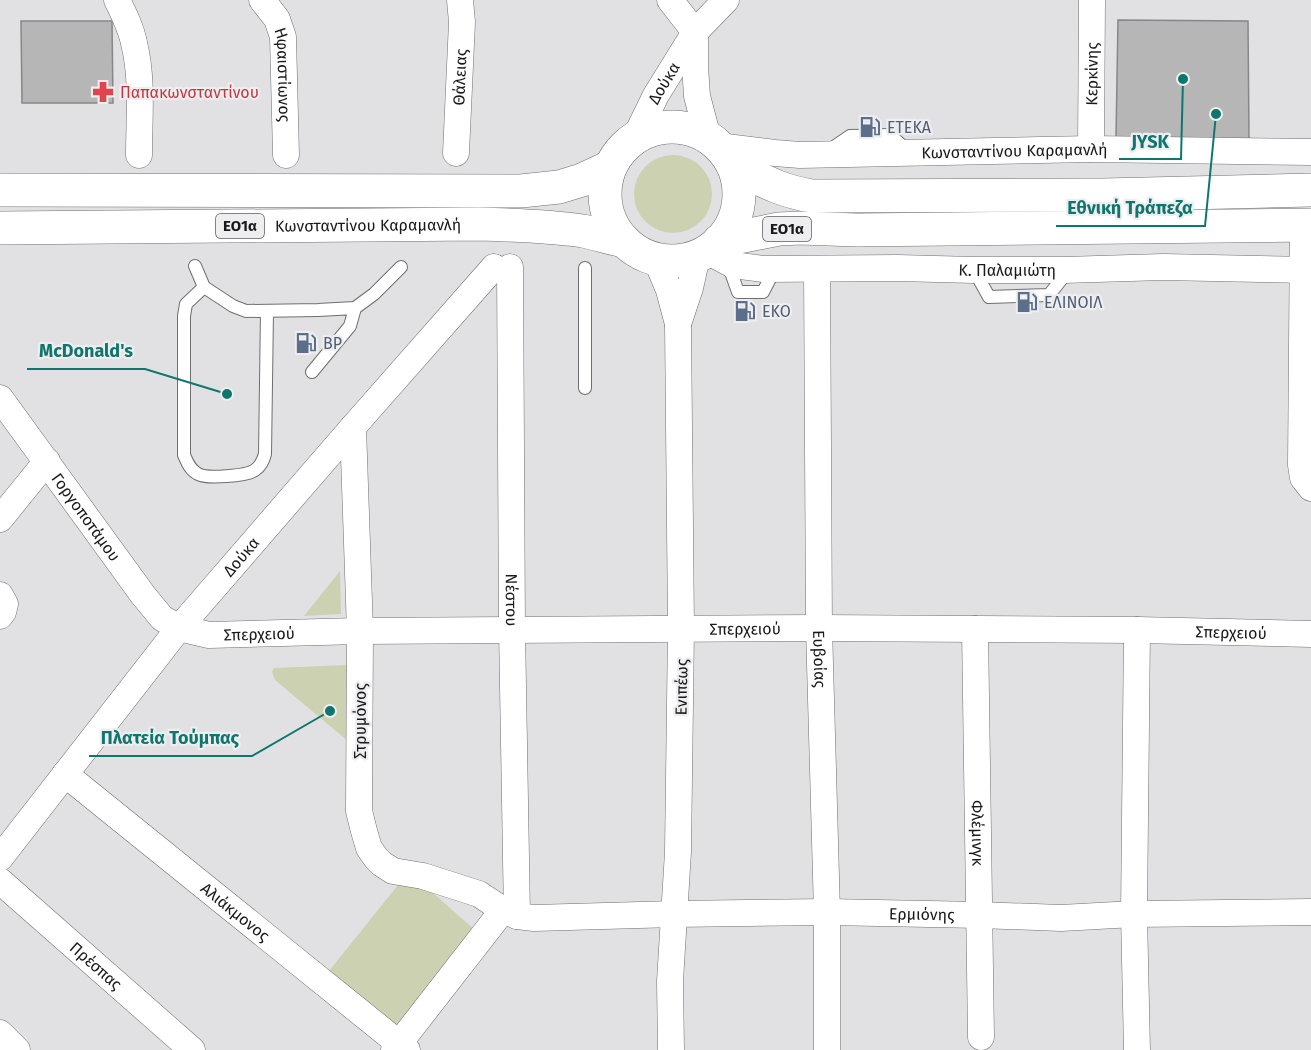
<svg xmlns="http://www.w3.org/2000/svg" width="1311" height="1050" font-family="'Fira Sans',sans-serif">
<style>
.green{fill:#ccd1b2}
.building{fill:#b6b6b7;stroke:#878688;stroke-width:1.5}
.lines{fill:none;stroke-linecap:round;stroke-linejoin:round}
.service-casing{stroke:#6f6f71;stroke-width:14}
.minor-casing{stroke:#6f6f71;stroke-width:27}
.primary-casing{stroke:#6f6f71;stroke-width:34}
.service{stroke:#fff;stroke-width:12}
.minor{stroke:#fff;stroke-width:26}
.primary{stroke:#fff;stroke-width:33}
.labels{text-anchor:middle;stroke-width:4.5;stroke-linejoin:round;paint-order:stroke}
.shield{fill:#eeeef0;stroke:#59595a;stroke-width:1.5}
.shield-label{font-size:15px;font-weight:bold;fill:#19191a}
.street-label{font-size:16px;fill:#19191a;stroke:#eeeef0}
.health-label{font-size:16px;fill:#be3a42;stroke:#eeeef0;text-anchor:start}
.service-label{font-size:16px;fill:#4e5e75;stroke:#eeeef0;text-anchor:start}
.leader{fill:none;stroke:#0f766e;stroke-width:2}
.callout-dot{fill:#0f766e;stroke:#eeeef0;stroke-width:2}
.callout-label{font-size:18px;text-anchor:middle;font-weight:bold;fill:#0f766e;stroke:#eeeef0;stroke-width:4.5;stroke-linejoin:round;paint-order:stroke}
</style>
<rect width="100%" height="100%" fill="#e1e1e3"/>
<path class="green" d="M634 194a39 39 0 1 1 78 0a39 39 0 1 1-78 0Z
M340,571L341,614L304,616Z
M347,665L349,742L275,680L272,672L274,668Z
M402,880L433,893L475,930L397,1028L329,971Z"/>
<path class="building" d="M1118,20L1248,21L1249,139L1116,137Z
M21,21H112L113,103H22Z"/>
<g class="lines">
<defs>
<path id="service" d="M831,149L850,136L890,135L908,151
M728,264L738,292H763L775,269
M195,266L204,287L233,306L246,311L318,310L355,308L374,294L401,267
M585,268V388
M974,270L989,297L1049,295L1068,271
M204,287L186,304L184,316V455C187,462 190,470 198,474C206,479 247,476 255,470C261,466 263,461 265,454L267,311
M312,372L350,326L355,308"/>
<g id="minor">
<path d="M117,0C124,14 131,28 134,43C143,79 139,118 139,155"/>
<path id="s1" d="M262,0L277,19L283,37L286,155"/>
<path d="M670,0L695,32"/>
<path d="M695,33V66L697,96L708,138"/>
<path id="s2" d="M635,138L656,95L695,32L726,0"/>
<path id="s3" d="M718,146L775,153L800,155L1091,149L1311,152"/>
<path id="s4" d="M1091,149L1092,0"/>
<path id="s5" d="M456,153L462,22L460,0"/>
<path d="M1303,225L1301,465L1303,478L1311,488"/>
<path id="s6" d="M707,251L733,265L764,269L898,268L974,270H1064L1163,267L1311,270"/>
<path d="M656,259L669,290L678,324L681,629L678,852L670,981L671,1050"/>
<path id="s7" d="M510,267L512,629L517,916L534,918L675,914L827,912L980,915L1061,918L1134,914L1311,912"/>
<path id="s8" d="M817,269L819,628L827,912V1050"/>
<path d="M678,324L690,288L697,256"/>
<path id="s9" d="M0,398L143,595L162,618L179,628L209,635L360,631L819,628L1137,630L1311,634"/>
<path d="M353,427L360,631L359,811L364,831L369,848L376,858L382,864L393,871L423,876L479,894L503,910L517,916"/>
<path d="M0,519L47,461"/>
<path d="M0,595L5,604L3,612L0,616"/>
<path id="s10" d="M975,629L981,1037"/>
<path d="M1137,630L1134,914L1137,1050"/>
<path id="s11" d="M65,774L407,1050"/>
<path id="s12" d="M0,858L179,628L353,427L494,267"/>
<path id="s13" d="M0,881L192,1050"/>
<path d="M0,1033L17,1050"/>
<path d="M394,1050L503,910"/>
</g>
<g id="primary">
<circle cx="672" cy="194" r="67"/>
<path d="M733,166C762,180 780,191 812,196L1103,195L1311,190"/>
<path d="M0,190L521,191L559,187L582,180L610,167"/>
<path id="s14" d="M0,228L479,224C514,225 548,226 583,231C597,234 610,238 624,241"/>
<path d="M719,241L779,229L800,228L857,230L1311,225"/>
</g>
</defs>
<use href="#service" class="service-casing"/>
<use href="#minor" class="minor-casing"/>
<use href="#primary" class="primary-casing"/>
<use href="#service" class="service"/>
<use href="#minor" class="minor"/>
<use href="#primary" class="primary"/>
</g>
<defs>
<symbol id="pharmacy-bare" viewBox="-9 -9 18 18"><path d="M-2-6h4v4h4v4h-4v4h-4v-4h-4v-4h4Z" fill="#e0444e" stroke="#eeeef0" stroke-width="2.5" paint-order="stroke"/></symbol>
<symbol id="fuel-bare" viewBox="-9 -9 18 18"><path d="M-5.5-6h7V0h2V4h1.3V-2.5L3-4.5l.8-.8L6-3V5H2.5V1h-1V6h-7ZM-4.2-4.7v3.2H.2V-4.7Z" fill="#5c6f8a" stroke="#eeeef0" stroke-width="2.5" paint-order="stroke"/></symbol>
</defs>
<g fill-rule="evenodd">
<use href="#pharmacy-bare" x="88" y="77" width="30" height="30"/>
<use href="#fuel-bare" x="855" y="112" width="30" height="30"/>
<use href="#fuel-bare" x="1012" y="287" width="30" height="30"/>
<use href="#fuel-bare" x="730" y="296" width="30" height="30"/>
<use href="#fuel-bare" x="291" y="328" width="30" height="30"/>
</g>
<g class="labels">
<g class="shield">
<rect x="216" y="214" width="48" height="24" rx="4.5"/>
<rect x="763" y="217" width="48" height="24" rx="4.5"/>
</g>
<g class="shield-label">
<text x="240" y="231">ΕΟ1α</text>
<text x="787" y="234">ΕΟ1α</text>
</g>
<g class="street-label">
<text dy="6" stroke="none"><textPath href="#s1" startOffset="81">Ηφαιστίωνος</textPath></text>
<text dy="6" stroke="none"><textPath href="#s4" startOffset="75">Κερκίνης</textPath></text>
<text dy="6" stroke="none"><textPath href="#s5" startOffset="76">Θάλειας</textPath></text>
<text dy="6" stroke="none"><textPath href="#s2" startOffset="62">Δούκα</textPath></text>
<text dy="6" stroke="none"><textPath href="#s3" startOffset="297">Κωνσταντίνου Καραμανλή</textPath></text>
<text dy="6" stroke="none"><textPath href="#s14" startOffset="368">Κωνσταντίνου Καραμανλή</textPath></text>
<text dy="6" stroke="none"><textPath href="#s6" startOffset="304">Κ. Παλαμιώτη</textPath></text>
<text dy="6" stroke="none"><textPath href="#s9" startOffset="147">Γοργοποτάμου</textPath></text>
<text dy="6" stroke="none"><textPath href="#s12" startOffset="386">Δούκα</textPath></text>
<text dy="6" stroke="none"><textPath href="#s7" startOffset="333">Νέστου</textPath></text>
<text dy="6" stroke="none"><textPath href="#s9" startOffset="860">Σπερχειού</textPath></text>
<text dy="6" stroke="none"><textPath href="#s9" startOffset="1346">Σπερχειού</textPath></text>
<text dy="6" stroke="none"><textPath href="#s9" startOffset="374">Σπερχειού</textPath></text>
<text dy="6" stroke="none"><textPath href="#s8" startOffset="390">Ευβοίας</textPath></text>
<text transform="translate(681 687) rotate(-89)" y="6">Ενιπέως</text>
<text transform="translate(360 721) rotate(-90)" y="6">Στρυμόνος</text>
<text dy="6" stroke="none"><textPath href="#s10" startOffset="204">Φλέμινγκ</textPath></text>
<text dy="6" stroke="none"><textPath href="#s11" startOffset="219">Αλιάκμονος</textPath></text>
<text dy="6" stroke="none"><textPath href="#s7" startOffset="1054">Ερμιόνης</textPath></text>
<text dy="6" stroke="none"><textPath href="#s13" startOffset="128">Πρέσπας</textPath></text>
</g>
<g class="health-label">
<text x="120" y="98">Παπακωνσταντίνου</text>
</g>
<g class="service-label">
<text x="887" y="133">ΕΤΕΚΑ</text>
<text x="1044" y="308">ΕΛΙΝΟΙΛ</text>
<text x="762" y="317">EKO</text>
<text x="323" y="349">BP</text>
</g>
</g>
<path class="leader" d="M1183 79L1181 159H1119M1216 114L1205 226H1056M227 394L145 369H27M330 711L252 756H89"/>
<g class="callout-dot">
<circle cx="1183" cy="79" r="6"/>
<circle cx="1216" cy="114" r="6"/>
<circle cx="227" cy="394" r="6"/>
<circle cx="330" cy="711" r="6"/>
</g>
<g class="callout-label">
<text x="1150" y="148">JYSK</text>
<text x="1130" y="214">Εθνική Τράπεζα</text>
<text x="86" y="357">McDonald's</text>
<text x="170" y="744">Πλατεία Τούμπας</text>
</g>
</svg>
